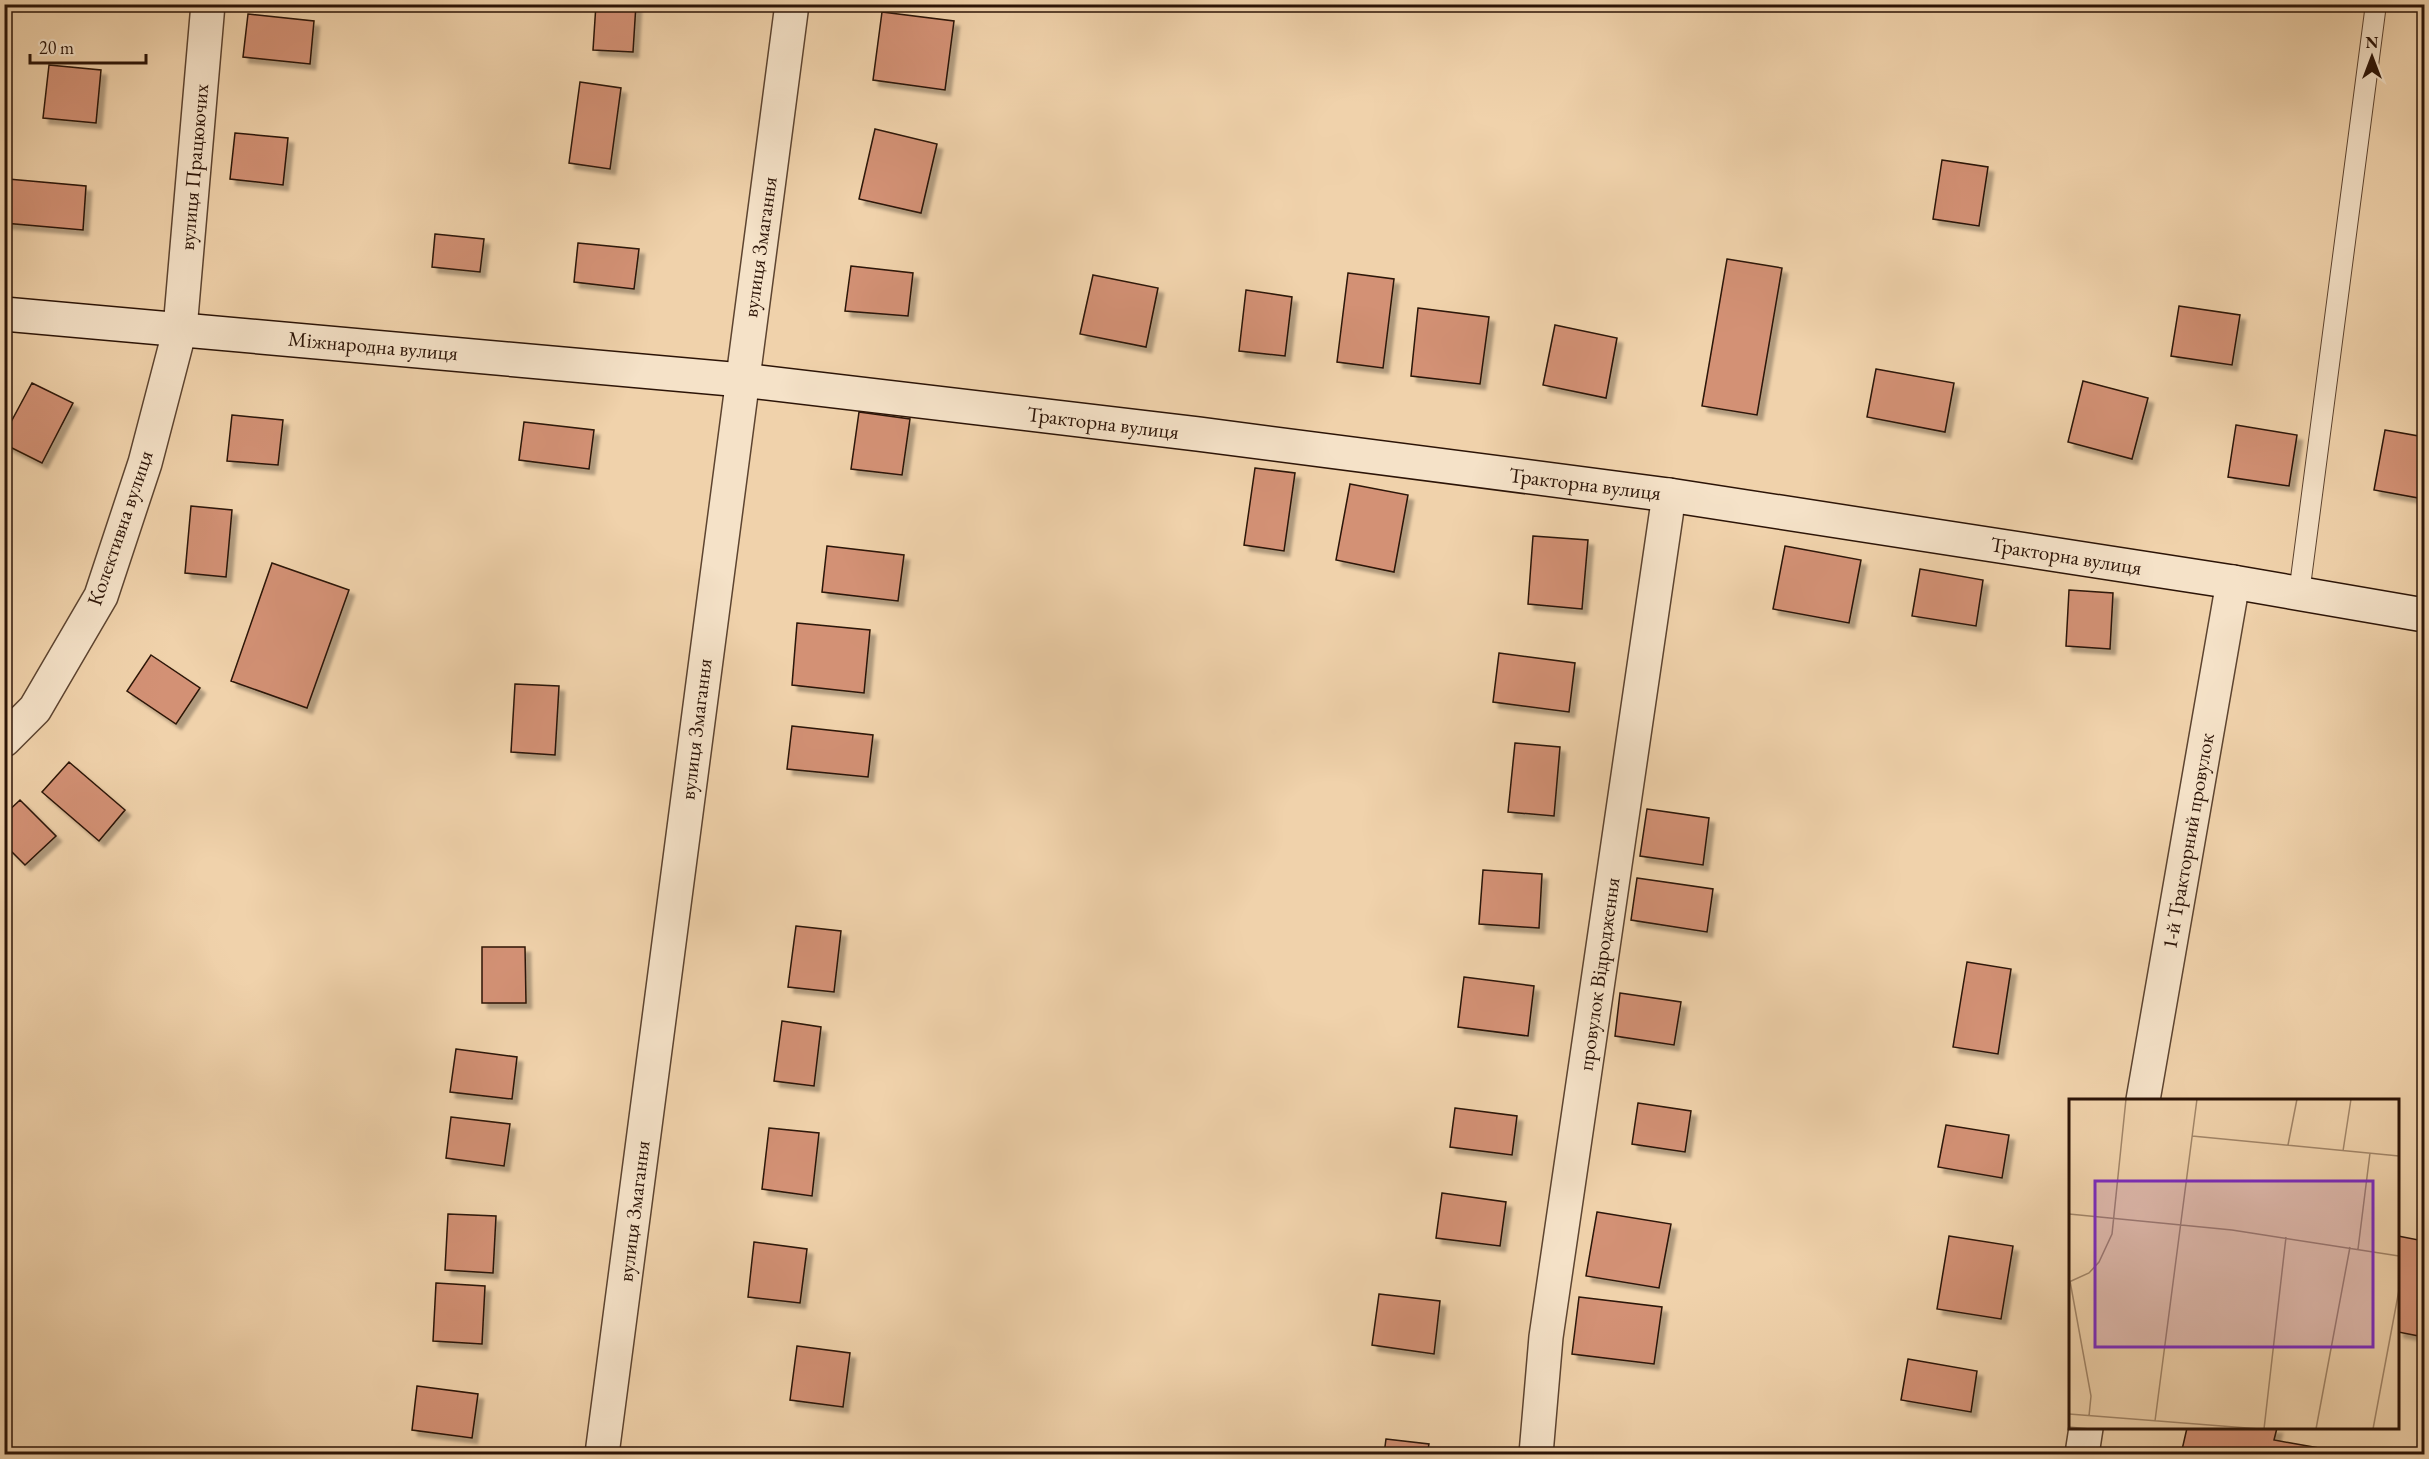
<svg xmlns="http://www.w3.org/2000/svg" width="2429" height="1459" font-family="'EB Garamond',serif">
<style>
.building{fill:#d39174;stroke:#2c1407;stroke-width:1.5;filter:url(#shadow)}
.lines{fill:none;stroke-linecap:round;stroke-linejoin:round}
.lane-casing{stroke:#5d4430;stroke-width:22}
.street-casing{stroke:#5d4430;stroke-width:36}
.secondary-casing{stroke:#2c1407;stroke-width:36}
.lane{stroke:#f5e2c8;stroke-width:20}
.street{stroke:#f5e2c8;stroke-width:33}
.secondary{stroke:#f5e2c8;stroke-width:33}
.labels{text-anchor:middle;stroke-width:4.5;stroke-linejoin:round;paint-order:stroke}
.street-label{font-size:21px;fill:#2c1407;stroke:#f5e2c8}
.inset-road{fill:none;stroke:#a28669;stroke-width:1.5}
.view{fill:#7b2cbf;fill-opacity:0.15;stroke:#7b2cbf;stroke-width:3}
.inset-edge{fill:none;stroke:#2c1407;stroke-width:3}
</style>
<defs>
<filter id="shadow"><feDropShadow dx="5.5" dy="5.5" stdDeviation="1.5" flood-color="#0004"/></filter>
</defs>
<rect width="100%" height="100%" fill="#f0d2ab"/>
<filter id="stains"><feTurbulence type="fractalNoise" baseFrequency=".00333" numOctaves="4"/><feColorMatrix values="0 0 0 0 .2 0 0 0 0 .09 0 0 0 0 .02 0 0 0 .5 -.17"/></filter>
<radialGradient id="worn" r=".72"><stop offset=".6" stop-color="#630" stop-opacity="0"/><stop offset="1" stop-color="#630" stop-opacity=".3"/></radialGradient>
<path class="building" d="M596,4H636L633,52L593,50Z
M882,12L954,21L945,90L873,80Z
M248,14L314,21L310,64L243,57Z
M49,65L101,70L96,123L43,118Z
M580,82L621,88L610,169L569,163Z
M875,129L937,144L921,213L859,199Z
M235,133L288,138L283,185L230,179Z
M1942,160L1988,167L1979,226L1933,219Z
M8,179L86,186L83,230L4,223Z
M435,234L484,239L480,272L432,267Z
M578,243L639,249L634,289L574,282Z
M1727,259L1782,268L1757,415L1702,406Z
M851,266L913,273L908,316L845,311Z
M1348,273L1394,279L1383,368L1337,362Z
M1093,275L1158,288L1146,347L1080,334Z
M1246,290L1292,297L1285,356L1239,351Z
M2179,306L2240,315L2232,365L2171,356Z
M1418,308L1489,317L1480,384L1411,376Z
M1555,325L1617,338L1606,398L1543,385Z
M1876,369L1954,383L1945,432L1867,417Z
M2083,381L2148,398L2132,459L2068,442Z
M32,383L73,403L42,463L4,444V435Z
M859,412L910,419L902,475L851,469Z
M232,415L283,420L278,465L227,461Z
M524,422L594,430L589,469L519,460Z
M2236,425L2297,435L2289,486L2228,477Z
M2385,430L2424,437V499L2374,490Z
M1255,468L1295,473L1284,551L1244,545Z
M1350,484L1408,495L1394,572L1336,560Z
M191,506L232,510L226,577L185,573Z
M1533,536L1588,540L1582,609L1528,604Z
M827,546L904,555L898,601L822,592Z
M1785,546L1861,560L1849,623L1773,609Z
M272,563L349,590L307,708L231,681Z
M1920,569L1983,580L1976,626L1912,616Z
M2069,590L2113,593L2110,649L2066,646Z
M797,623L870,630L864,693L792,685Z
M1499,653L1575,663L1569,712L1493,702Z
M151,655L200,688L176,724L127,691Z
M515,684L559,686L555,755L511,752Z
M792,726L873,735L868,777L787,769Z
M1515,743L1560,747L1554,816L1508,812Z
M69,762L125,810L99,841L42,792Z
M20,800L56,836L25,865L4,844V815Z
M1647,809L1709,818L1703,865L1640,856Z
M1483,870L1542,874L1539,928L1479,924Z
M1637,878L1713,889L1707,932L1631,920Z
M796,926L841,931L834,992L788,987Z
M482,947H525L526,1003H482Z
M1967,962L2011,969L1998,1054L1953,1047Z
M1464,977L1534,986L1528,1036L1458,1027Z
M1620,993L1681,1002L1674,1045L1615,1036Z
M782,1021L821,1027L814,1086L774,1081Z
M456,1049L517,1057L512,1099L450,1092Z
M1638,1103L1691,1111L1685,1152L1632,1144Z
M1455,1108L1517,1116L1512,1155L1450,1147Z
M451,1117L510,1124L504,1166L446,1158Z
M1946,1125L2009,1135L2002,1178L1938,1167Z
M769,1128L819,1133L812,1196L762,1189Z
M1442,1193L1506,1202L1500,1246L1436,1238Z
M1597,1212L1671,1224L1659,1288L1586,1276Z
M448,1214L496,1216L493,1273L445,1270Z
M1949,1236L2013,1246L2001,1319L1937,1309Z
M2398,1236L2424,1241V1337L2398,1332Z
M754,1242L807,1249L800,1303L748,1297Z
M436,1283L485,1286L482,1344L433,1341Z
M1379,1294L1440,1301L1434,1354L1372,1345Z
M1579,1297L1662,1307L1654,1364L1572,1354Z
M797,1346L850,1353L843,1407L790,1400Z
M1908,1359L1977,1371L1971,1412L1901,1400Z
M417,1386L478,1394L472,1438L412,1430Z
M2187,1428H2277L2274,1440L2353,1454H2181Z
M1386,1439L1429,1444L1427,1454H1384Z"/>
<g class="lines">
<defs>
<path id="lane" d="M2299,594L2376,4"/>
<path id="street" d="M4,740L35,709L101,596L145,463L180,329L208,4
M2143,1100L2233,582
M602,1454L792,4
M1536,1454L1546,1337L1669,495
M2082,1454L2086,1428"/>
<path id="secondary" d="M4,314L742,380L1198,434L1669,495L2233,582L2424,615"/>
</defs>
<use href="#lane" class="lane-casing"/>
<use href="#street" class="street-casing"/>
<use href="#secondary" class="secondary-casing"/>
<use href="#lane" class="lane"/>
<use href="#street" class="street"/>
<use href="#secondary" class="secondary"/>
</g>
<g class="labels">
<g class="street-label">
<text transform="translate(194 167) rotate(-85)" y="7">вулиця Працюючих</text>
<text transform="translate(760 247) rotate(-82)" y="7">вулиця Змагання</text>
<text transform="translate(373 346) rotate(5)" y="7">Міжнародна вулиця</text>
<text transform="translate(1103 423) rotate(7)" y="7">Тракторна вулиця</text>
<text transform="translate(1585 484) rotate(7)" y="7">Тракторна вулиця</text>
<text transform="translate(120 528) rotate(-71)" y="7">Колективна вулиця</text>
<text transform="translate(2066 556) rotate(9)" y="7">Тракторна вулиця</text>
<text transform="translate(696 729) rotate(-83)" y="7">вулиця Змагання</text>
<text transform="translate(2188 841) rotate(-80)" y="7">1-й Тракторний провулок</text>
<text transform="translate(1599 974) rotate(-82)" y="7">провулок Відродження</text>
<text transform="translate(634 1211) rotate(-83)" y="7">вулиця Змагання</text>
</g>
</g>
<g transform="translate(2069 1099)">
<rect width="330" height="330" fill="#f0d2ab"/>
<path class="inset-road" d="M123,37L330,57M219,46L228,0M274,52L282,0M0,115L163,131L330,157M289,150L301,54M1,182L22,297L20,317M0,183L20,174L30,163L43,135L57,0M0,315L191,330M86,322L128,0M0,328L21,330M195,330L217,138M247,330L281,148M304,330L330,191"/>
<path class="view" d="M26,82H304V248H26Z"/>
<rect width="330" height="330" class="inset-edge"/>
</g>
<rect width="2429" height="1459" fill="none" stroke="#f0d2ab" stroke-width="24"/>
<rect x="6" y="6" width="2417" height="1447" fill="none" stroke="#2c1407" stroke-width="3"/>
<rect x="12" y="12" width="2405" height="1435" fill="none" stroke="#2c1407" stroke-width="1.5"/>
<g transform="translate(2372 57)" stroke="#f5e2c8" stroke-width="4.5" paint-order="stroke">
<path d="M0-4.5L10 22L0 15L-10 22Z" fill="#2c1407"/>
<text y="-9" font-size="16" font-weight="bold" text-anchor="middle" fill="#2c1407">N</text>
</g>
<path d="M30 54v9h116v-9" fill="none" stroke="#2c1407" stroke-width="3"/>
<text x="39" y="54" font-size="18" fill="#2c1407" stroke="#f5e2c8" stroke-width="4.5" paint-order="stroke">20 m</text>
<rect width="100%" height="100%" filter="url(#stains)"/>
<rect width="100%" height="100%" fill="url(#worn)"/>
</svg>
